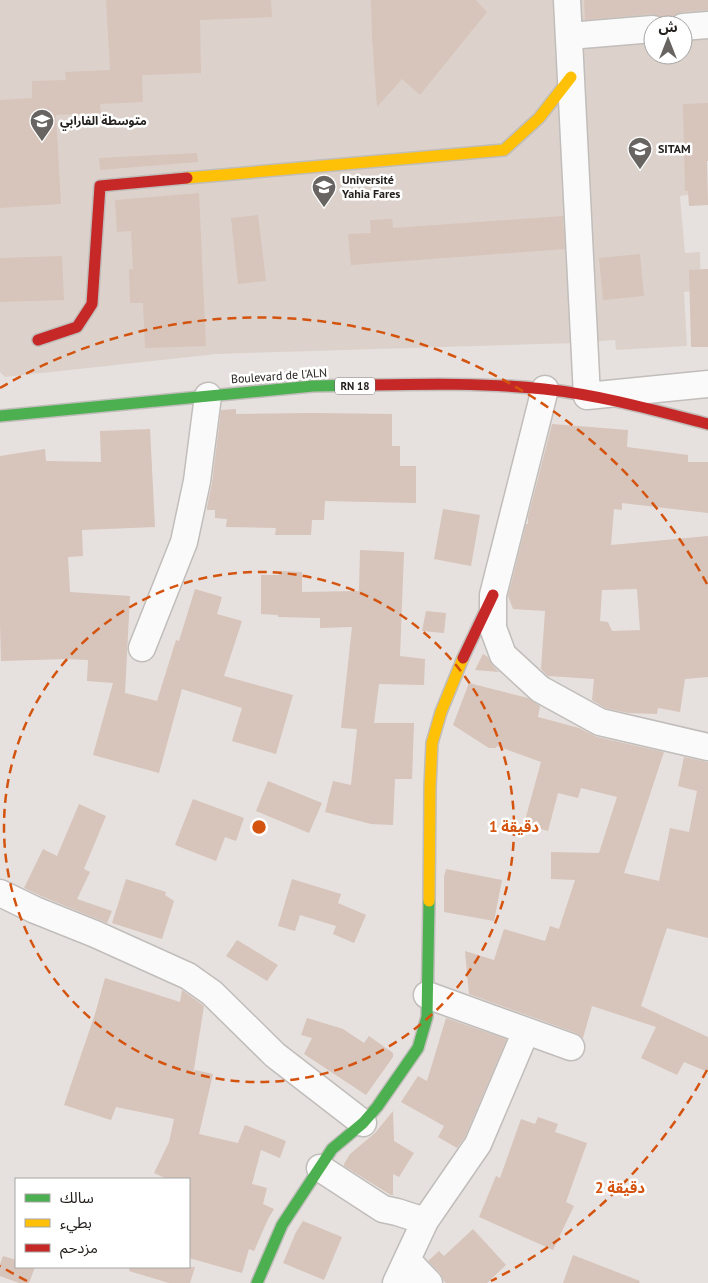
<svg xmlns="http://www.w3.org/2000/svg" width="708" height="1283" font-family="'PT Sans','Noto Sans Arabic',sans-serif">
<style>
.built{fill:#dcd2cb;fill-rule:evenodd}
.building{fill:#d7c4ba;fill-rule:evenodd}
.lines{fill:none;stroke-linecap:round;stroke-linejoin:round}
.street-casing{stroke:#c0bdba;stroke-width:29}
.fast-casing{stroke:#c0bdba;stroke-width:14}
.slow-casing{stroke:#c0bdba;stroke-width:14}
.jam-casing{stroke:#c0bdba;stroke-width:14}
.street{stroke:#fbfafa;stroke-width:26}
.fast{stroke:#4caf50;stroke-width:11}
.slow{stroke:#ffc107;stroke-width:11}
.jam{stroke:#c62828;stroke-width:11}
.ring{fill:none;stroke:#d4530e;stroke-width:2.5;stroke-dasharray:9 6}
.labels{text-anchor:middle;stroke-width:5;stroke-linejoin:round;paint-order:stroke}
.shield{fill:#fff;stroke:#666362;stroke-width:1}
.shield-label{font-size:11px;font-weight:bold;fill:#24201e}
.poi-label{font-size:12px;font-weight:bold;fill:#24201e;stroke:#fff;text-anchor:start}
.street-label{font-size:12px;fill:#24201e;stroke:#fff}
.centre{fill:#d4530e;stroke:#fff;stroke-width:2.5}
.ring-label{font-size:15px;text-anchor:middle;font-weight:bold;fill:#d4530e;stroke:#fff;stroke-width:5;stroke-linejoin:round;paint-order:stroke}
</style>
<rect width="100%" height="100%" fill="#e6e1de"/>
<path class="built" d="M0,0H708V147L700,193L680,196L685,253L700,252L701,290L684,292L687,346L616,350L615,340L590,342L567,60L575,343L217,354L5,377L0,372ZM653,25H683V55H653Z"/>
<path class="building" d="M106,0H271L272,17L200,20L201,73L142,75L143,102L100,104L101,113L56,115L61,204L0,208V100L32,98V81L66,80L65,72L110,70Z
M371,0H476L487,12L420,95L402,79L377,107L372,38Z
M584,0H708V10L682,12L673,16L661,17L652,14L585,20Z
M708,103V161H707L708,205L689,206L688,191H685L683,104Z
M197,153L198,162L100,170L99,158Z
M199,193L206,346L145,348L143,303H130L129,269H133L131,231L117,232L115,200Z
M258,215L266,281L238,284L231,218Z
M563,216L565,249L351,265L348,234L371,233L370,220L392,219L393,228Z
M640,254L644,296L603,300L599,258Z
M62,256L64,300L0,302V258Z
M708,269V347H691L689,270Z
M236,409V414L313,413L392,414V446H400V466H416V503L325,501L324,520H312L311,535H275L276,528L226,527L227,519L215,518V510H207V507L212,483L221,410Z
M552,424L628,430L627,447L688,455V462H708V513L622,503V510L614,509L611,545L708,536V677L685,679L680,712L658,708L657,714L628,713L605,708L592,700L594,679L548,676L541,669L545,611L513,609L508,596L526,524H528V517ZM637,589L640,630L612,631L608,622L600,621L602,590Z
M150,429L155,527L82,530L83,556L68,557L70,592L130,596L125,693L157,701L176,640L179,641L195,589L222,597L217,614L242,621L224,676L293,695L276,754L232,741L242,708L182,689L159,773L93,755L113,683L87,681L88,660L66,659L1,661L0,624V456L45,449L46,461L101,462L100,431Z
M443,509L480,515L471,566L434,559Z
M360,550L404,552L400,656L425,659L424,685L379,684L374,723H414L412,779H395L393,825L371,824L325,812L333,781L351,785L357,729L341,728L352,627L320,628V618L278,617V615L261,614V575H279V571L302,572V592L359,591Z
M426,611L446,613L444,633L422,631Z
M483,654L488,657L493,666L499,672L475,670Z
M469,683L528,698L540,706L538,717L579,728L597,737L664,752L624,873L659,881L670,828L689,832L697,791L678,786L684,757L708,762V938L667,928L641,1006L708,1037V1072L684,1062L677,1075L641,1058L656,1027L592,1006L583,1038L576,1033L469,994L465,951L494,960L504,929L545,941L550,926L559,929L575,880L551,879V852L599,853L617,797L581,788L578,798L558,793L548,831L524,824L541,762L497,746L496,748H489L453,725Z
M268,781L322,803L309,833L256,811Z
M193,799L244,818L236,841L225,837L216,861L175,845Z
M79,804L106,816L84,869L90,872L77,899L112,911L107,923L41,896L24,888L43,849L57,856Z
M446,869L502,880L494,921L444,912V877Z
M126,879L166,892L165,895L174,901L162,939L112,923Z
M292,879L341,894L338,903L366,915L354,943L333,934L336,926L300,915L295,931L278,926Z
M237,940L278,965L267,981L226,956Z
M105,978L180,1002L182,990L204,1006L193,1075L195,1070L213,1074L199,1134L238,1143L245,1125L286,1141L280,1158L261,1150L252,1184L267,1188L263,1204L274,1209L268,1219L254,1251L249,1249L242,1273L189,1258V1179H167L154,1173L169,1142L174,1119L116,1107L111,1120L64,1105L95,1014Z
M307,1018L343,1029L364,1043L369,1036L393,1053V1057L366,1095L304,1054L312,1038L301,1035Z
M446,1018L506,1039V1041L465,1137L457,1148L438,1137L444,1126L401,1102L418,1076L427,1081Z
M393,1111L394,1141L414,1153L399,1177L393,1174V1195H391L344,1166V1164L350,1154L375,1133Z
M538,1117L558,1124L555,1132L587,1143L566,1202L574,1206L553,1250L479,1217L496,1176L500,1178L521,1119L535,1124Z
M303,1221L342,1237L324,1280L283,1263L296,1232Z
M473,1229L506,1265L487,1283H446L444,1281L440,1273L428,1261L439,1251L444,1256Z
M573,1255L640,1281L639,1283H563Z
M3,1256L16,1260V1267H35L29,1283H19L0,1276V1264Z
M130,1267H195L190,1283H169L129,1271Z"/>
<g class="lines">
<defs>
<path id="street" d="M567,0L587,396L708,384
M683,27L708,25
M569,36L653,29
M545,389L493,595V628L503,655L540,689L600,722L708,747
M142,648L184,542L197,481L208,396
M0,893L35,910L95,934L188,976L212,993L275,1055L363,1123
M427,995L571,1047
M320,1168L383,1209L397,1212L425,1221
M407,1260L429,1283
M396,1283L425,1221L478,1144L526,1031"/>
<path id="fast" d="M0,416L313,386L370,385
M257,1283L282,1225L332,1149L363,1123L377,1107L418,1048L427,1017L429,901"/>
<path id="slow" d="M187,178L504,150L539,118L571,77
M429,901L430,787L432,743L441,712L463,658"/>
<path id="jam" d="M38,340L77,327L92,304L100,186L187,178
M370,385C428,384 486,383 544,389C600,395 654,410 708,424
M463,658L493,595"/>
</defs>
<use href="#street" class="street-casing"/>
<use href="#fast" class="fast-casing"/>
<use href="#slow" class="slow-casing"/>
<use href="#jam" class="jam-casing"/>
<use href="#street" class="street"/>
<use href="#fast" class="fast"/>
<use href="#slow" class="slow"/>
<use href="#jam" class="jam"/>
</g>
<g class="ring">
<circle cx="259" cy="827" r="255"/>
<path d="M707 1070A510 510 0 0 1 491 1281M27 1281A510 510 0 0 1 0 1266M0 388A510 510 0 0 1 707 584"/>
</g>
<defs>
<symbol id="school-pin" viewBox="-11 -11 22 30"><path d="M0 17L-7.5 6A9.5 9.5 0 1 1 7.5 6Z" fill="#686461" stroke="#fff"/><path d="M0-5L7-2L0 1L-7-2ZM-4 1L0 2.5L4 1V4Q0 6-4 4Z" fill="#fff"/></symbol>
<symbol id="university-pin" viewBox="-11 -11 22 30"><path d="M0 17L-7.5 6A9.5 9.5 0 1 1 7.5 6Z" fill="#686461" stroke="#fff"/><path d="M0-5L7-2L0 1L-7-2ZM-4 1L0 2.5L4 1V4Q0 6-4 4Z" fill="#fff"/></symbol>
</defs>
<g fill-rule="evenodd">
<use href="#school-pin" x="28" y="107" width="28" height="38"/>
<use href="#university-pin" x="626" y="135" width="28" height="38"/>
<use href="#university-pin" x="310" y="173" width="28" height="38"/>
</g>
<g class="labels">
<rect class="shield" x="335" y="377.5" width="40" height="17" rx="4"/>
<g class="shield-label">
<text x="355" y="390">RN 18</text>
</g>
<g class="poi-label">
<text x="60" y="125">متوسطة الفارابي</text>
<text x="658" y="153">SITAM</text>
<text x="342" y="184">Université<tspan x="342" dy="14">Yahia Fares</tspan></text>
</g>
<g class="street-label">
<text transform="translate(279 376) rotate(-4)" y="4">Boulevard de l'ALN</text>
</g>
</g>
<circle cx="259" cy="827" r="8" class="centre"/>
<g class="ring-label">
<text x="514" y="832">1 دقيقة</text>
<text x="620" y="1193">2 دقيقة</text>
</g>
<rect x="15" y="1178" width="175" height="90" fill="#ffffff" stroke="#a7a6a5"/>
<rect x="25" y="1194" width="25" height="8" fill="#4caf50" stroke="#a7a6a5"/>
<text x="60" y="1203" font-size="15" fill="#24201e">سالك</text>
<rect x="25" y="1219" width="25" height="8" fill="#ffc107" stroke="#a7a6a5"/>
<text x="60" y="1228" font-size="15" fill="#24201e">بطيء</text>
<rect x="25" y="1244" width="25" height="8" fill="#c62828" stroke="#a7a6a5"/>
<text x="60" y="1253" font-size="15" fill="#24201e">مزدحم</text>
<g transform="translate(668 40)"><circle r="24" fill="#ffffff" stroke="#a7a6a5"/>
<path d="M0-4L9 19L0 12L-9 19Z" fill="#686461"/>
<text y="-8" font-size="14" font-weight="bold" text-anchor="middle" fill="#24201e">ش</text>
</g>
</svg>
